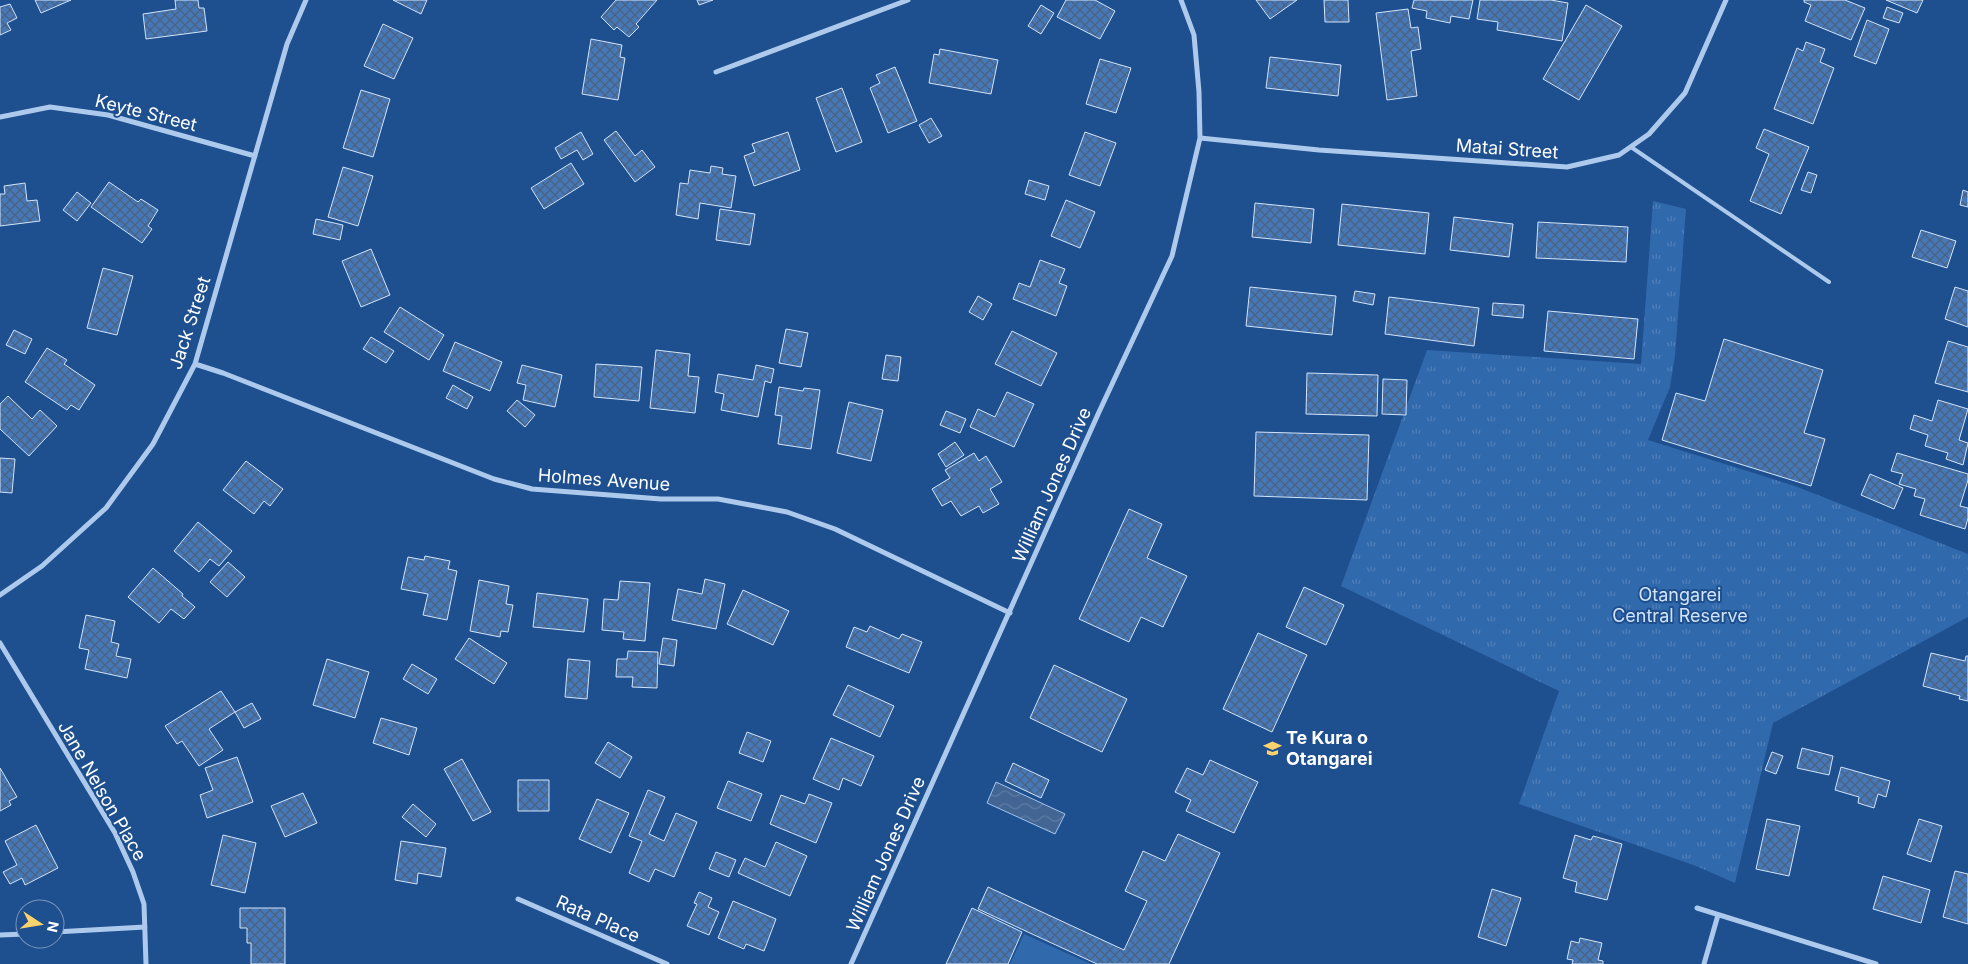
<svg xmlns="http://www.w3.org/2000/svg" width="1968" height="964" font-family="Inter,sans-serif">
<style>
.grass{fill:url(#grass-tufts)}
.pitch{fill:#3169ad}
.water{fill:url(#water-waves);stroke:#a0c5ef}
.building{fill:url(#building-cross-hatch);stroke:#d2e4fa}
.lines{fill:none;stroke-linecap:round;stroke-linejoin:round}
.service{stroke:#adcaed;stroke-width:4}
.minor{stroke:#adcaed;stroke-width:5}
.labels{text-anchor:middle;stroke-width:4;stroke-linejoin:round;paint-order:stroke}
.street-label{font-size:18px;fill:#fff;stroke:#1e4f8f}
.park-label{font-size:18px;fill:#d2e4fa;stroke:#1e4f8f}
.poi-label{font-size:18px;font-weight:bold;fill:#fff;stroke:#1e4f8f;text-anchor:start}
</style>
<defs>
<pattern id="grass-tufts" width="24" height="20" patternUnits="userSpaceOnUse" patternTransform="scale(1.25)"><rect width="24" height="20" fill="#3169ad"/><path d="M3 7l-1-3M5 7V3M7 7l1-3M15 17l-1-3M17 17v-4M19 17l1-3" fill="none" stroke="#5080b9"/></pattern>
<pattern id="water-waves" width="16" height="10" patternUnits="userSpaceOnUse" patternTransform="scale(1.25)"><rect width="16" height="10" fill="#426594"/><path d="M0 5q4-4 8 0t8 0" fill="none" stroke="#5e7ca4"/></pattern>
<pattern id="building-cross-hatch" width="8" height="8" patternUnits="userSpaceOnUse" patternTransform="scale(1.25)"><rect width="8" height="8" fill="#4678b7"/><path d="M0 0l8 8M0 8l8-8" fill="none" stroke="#496282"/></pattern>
</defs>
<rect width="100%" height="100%" fill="#1e4f8f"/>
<path class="grass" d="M1653,201L1686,209L1675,356L1670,387L1648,440L1795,486L1968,554V617L1773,723L1735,883L1696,866L1519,804L1559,691L1341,586L1427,350L1641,364Z"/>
<path class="pitch" d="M1024,934L1091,964H1010Z"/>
<path class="water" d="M996,782L1065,814L1055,834L987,803Z"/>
<path class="building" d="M35,0H71L41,13Z
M175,0H198L199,8H204L207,31L146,39L143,14L176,9Z
M393,0H427L421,14Z
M616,0H657L636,24L639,27L629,37L617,27L614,30L601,17Z
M697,0H713L699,5Z
M1066,0H1095L1115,11L1100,39L1057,17Z
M1256,0H1297L1270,19Z
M1324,0H1348L1349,22H1325Z
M1414,0H1473L1469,19L1451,16L1450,23L1426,18L1427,11L1412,8Z
M1480,0H1551L1568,3L1562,41L1497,30L1498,22L1477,19Z
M1804,0H1845L1865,8L1851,40L1805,21L1811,5L1804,2Z
M1886,0H1923L1917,13Z
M10,4L17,18L7,23L11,30L0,35V7Z
M1041,5L1054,13L1041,34L1028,26Z
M1586,5L1622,26L1579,100L1543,79Z
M1887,7L1903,13L1899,23L1883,18Z
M1408,9L1411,28L1418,27L1421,49L1411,51L1417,96L1387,100L1376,13Z
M1867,20L1889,29L1876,64L1854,56Z
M383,24L413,38L394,79L364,66Z
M591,39L622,45L620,57L625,58L618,100L582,94Z
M1806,42L1825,49L1820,62L1834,68L1813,124L1774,109L1797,48L1803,51Z
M940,49L998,60L991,94L929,83L934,54L939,55Z
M1270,57L1341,65L1338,96L1266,88Z
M1100,59L1131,68L1116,113L1086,104Z
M895,67L917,121L888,133L870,88L880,83L876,75Z
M842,88L862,142L836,152L816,98Z
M361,90L390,99L373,157L343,148Z
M931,118L942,136L929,143L919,125Z
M1764,129L1809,147L1781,214L1750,201L1769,154L1756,148Z
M616,131L635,156L642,150L655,167L635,182L604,140Z
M581,132L593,154L583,160L577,150L561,159L555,148Z
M788,132L800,170L754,186L744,156L755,152L752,144Z
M1085,132L1116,143L1100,186L1069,175Z
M571,163L584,184L544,209L531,188Z
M711,166L723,168L722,174L736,176L731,208L700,203L698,219L676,215L680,183L688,184L690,170L710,173Z
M343,167L373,176L358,226L328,217Z
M1808,172L1817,175L1811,193L1801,190Z
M1029,180L1049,186L1045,200L1025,194Z
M109,182L138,202L141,199L158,210L148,226L152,229L142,243L91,207Z
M25,183L27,201L37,200L40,221L0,226V194H5L4,186Z
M1963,190L1968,192V207L1960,205Z
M77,192L91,203L77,221L63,210Z
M1066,200L1095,212L1080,248L1051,236Z
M1255,203L1314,209L1311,243L1252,237Z
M1342,204L1429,213L1425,254L1338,245Z
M720,209L755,214L750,245L716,240Z
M1454,217L1513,224L1509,257L1450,250Z
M316,219L343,225L340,240L313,234Z
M1538,222L1628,227L1626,262L1536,258Z
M1921,230L1956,241L1947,268L1912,257Z
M371,249L390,295L361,307L342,261Z
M1040,260L1065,269L1059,283L1067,286L1056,316L1013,299L1019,283L1030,287Z
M103,268L133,276L117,335L87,328Z
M1250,287L1336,296L1332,335L1246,326Z
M1955,287L1968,291V327L1945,319Z
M1355,291L1375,294L1373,305L1353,301Z
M978,296L992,304L983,320L969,312Z
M1389,297L1479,308L1474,346L1385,334Z
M1493,303L1524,305L1523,318L1492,315Z
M400,307L444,335L429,360L384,332Z
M1548,311L1638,319L1634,359L1544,351Z
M786,329L808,333L801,367L779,363Z
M14,330L32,339L25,354L6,345Z
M1012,331L1057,353L1041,386L995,364Z
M371,337L394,351L386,363L363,349Z
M1724,339L1823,370L1804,433L1825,439L1811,486L1662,440L1676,393L1705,401Z
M1948,341L1968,347V392L1935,383Z
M455,342L502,362L490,391L443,371Z
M47,348L67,360L64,364L95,385L79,410L71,405L67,410L25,382Z
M656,350L690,354L688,376L699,377L695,413L650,408Z
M886,355L901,357L898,381L882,379Z
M596,364L642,367L639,401L594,397Z
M522,365L562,375L555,407L523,400L526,385L517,383Z
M756,365L774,369L771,383L765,381L758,417L721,410L724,394L715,392L718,374L753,380Z
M1307,373L1378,375L1377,416L1306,414Z
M1383,379L1407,380L1406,415L1382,414Z
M453,385L473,397L467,409L446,398Z
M779,387L803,391L804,388L820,390L811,449L778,444L782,416L775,415Z
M1007,392L1034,404L1014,447L970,427L978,409L995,417Z
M8,396L32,419L40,410L57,426L29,456L0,429V404Z
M517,400L535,415L525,427L507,411Z
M1938,400L1968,409L1959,440L1968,443L1963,465L1946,459L1948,453L1925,446L1928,435L1910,429L1914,415L1932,421Z
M849,402L883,410L871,461L837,453Z
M946,411L966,419L960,433L940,425Z
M1256,432L1369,435L1367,500L1254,496Z
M955,442L964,455L946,467L938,454Z
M974,453L979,461L986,456L1002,482L990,489L999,504L983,513L979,506L961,516L951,501L942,506L932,489L950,478L945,470Z
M1897,453L1968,474V480L1960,506L1968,508V518L1965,529L1920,515L1925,499L1914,496L1916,489L1899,484L1903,474L1891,471Z
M0,458L15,459L12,493L0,492Z
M246,461L283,489L270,506L264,501L254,514L223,490Z
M1870,474L1903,488L1894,509L1861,495Z
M1129,509L1162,524L1147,558L1187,576L1163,627L1141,617L1129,642L1079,619Z
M198,522L232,551L219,566L210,559L199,572L174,551Z
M425,556L450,561L448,569L457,571L447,620L423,615L428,594L401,589L408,557L424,560Z
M228,562L245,577L227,597L210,582Z
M153,568L183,594L182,596L195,607L184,619L171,609L159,623L128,597Z
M705,579L725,584L716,629L672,620L678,589L702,594Z
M479,580L509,586L506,604L513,605L508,632L501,631L500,637L470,631Z
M620,581L650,583L645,641L623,639L624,632L602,630L604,599L618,600Z
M1304,587L1344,605L1326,645L1286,627Z
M743,590L789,611L773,645L727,624Z
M537,593L588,599L584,632L533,627Z
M86,615L115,621L111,642L119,644L116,656L131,659L127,678L85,669L89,650L79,648Z
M870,626L899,639L902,634L922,642L909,673L846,647L854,627L867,632Z
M1258,633L1307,655L1272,732L1223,709Z
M469,638L507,663L494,684L455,659Z
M663,638L677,640L674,666L659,664Z
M628,651L658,652L657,688L632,687L633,677H616L617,659H627Z
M1931,653L1965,661L1966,656H1968V701L1959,699L1960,696L1923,686Z
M327,659L369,672L355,718L313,705Z
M568,659L590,661L587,699L565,697Z
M412,664L437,679L428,694L403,679Z
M1054,665L1127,699L1102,752L1030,718Z
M848,685L894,706L880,737L833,715Z
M221,691L235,712L209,729L223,750L199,766L182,741L177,744L165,726Z
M252,703L261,719L244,728L235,712Z
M381,718L417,728L409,755L373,743Z
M747,732L771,741L763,762L739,753Z
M831,738L874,756L861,786L843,778L839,790L813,779Z
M608,742L632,757L620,778L595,763Z
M1802,748L1833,756L1829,775L1797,768Z
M1772,752L1783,756L1776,774L1765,770Z
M237,757L253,802L207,818L200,795L213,790L205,768Z
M462,759L491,812L473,821L444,769Z
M1210,760L1258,782L1234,833L1186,811L1191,800L1175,792L1187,768L1203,775Z
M1013,763L1049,780L1041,798L1005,781Z
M1841,767L1890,781L1886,797L1878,794L1874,808L1858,803L1859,797L1835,790Z
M0,768L17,797L9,801L11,805L0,811Z
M518,780H549V811H518Z
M728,781L762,794L751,821L717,808Z
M648,790L665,797L649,834L664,841L676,813L697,822L674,877L655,869L649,882L629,873L642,841L629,836Z
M303,793L317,823L285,837L271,806Z
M809,794L832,803L816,843L770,824L781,795L805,804Z
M597,799L629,813L611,853L579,839Z
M413,804L436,824L426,837L402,817Z
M1767,819L1800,826L1789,876L1756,869Z
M1919,819L1942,826L1931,862L1907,854Z
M36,825L58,868L25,885L22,878L10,884L3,872L17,865L5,841Z
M1178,834L1220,853L1169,964H1097L978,909L988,887L1124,950L1147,901L1125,891L1143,851L1165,861Z
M223,835L256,843L245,893L211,885Z
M1575,835L1591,840L1593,836L1622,844L1607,900L1575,892L1577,882L1563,878Z
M401,841L446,848L441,877L418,873L417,884L395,880Z
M776,842L807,856L790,896L738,873L745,858L765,867Z
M716,852L736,860L729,877L709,869Z
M1955,871L1968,874V924L1943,917Z
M1883,876L1930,890L1921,923L1873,909Z
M1492,889L1521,898L1506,946L1478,937Z
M699,892L712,898L708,907L719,912L709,935L687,926L697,904L694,903Z
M733,901L776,919L764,951L746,944L744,949L718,938Z
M240,908H285V964H251V943H247V928H240Z
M972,908L1022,932L1008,964H946Z
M1580,938L1602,943L1598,960L1603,961V964H1572L1573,960L1567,959L1571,941L1579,943Z"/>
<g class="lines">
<path class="service" d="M1631,147L1829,282"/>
<path class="minor" d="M716,72L908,0
M0,117L50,107L108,115L255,156
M1200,138L1319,150L1567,167L1619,155L1649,134L1685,93L1726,0
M195,364L223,373L494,479L532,489L661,499H718L787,512L835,529L1010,613
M0,595L42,566L106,508L153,444L195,364L287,44L306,0
M0,643L115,833L133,872L144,904L146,964
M518,899L667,964
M1697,908L1876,964
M55,932L145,927
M0,935L25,934
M851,964L1099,412L1172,256L1200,138L1199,92L1194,35L1181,0
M1704,964L1718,915"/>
</g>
<defs>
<symbol id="school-bare" viewBox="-9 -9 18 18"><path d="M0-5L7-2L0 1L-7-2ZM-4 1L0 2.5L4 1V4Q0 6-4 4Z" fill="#fcd26c" stroke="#1e4f8f" stroke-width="2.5" paint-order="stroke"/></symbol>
</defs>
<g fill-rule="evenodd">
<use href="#school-bare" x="1260" y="736" width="25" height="25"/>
</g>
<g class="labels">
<g class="street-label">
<text transform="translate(146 113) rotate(14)" y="6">Keyte Street</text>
<text transform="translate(1507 149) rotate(4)" y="6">Matai Street</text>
<text transform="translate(190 323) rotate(-72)" y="6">Jack Street</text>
<text transform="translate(604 480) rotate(4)" y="6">Holmes Avenue</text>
<text transform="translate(1052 485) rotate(-66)" y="6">William Jones Drive</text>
<text transform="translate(102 791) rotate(60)" y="6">Jane Nelson Place</text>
<text transform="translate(886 854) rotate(-66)" y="6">William Jones Drive</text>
<text transform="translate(598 919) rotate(24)" y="6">Rata Place</text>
</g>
<g class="park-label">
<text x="1680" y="601">Otangarei<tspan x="1680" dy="21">Central Reserve</tspan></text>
</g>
<g class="poi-label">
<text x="1286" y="744">Te Kura o<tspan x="1286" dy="21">Otangarei</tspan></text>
</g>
</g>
<g transform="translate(40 924) rotate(102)"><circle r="24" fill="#1e4f8f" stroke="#7895bc"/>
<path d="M0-4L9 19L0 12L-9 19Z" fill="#fcd26c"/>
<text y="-8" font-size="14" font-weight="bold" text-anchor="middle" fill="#ffffff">N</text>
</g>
</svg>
